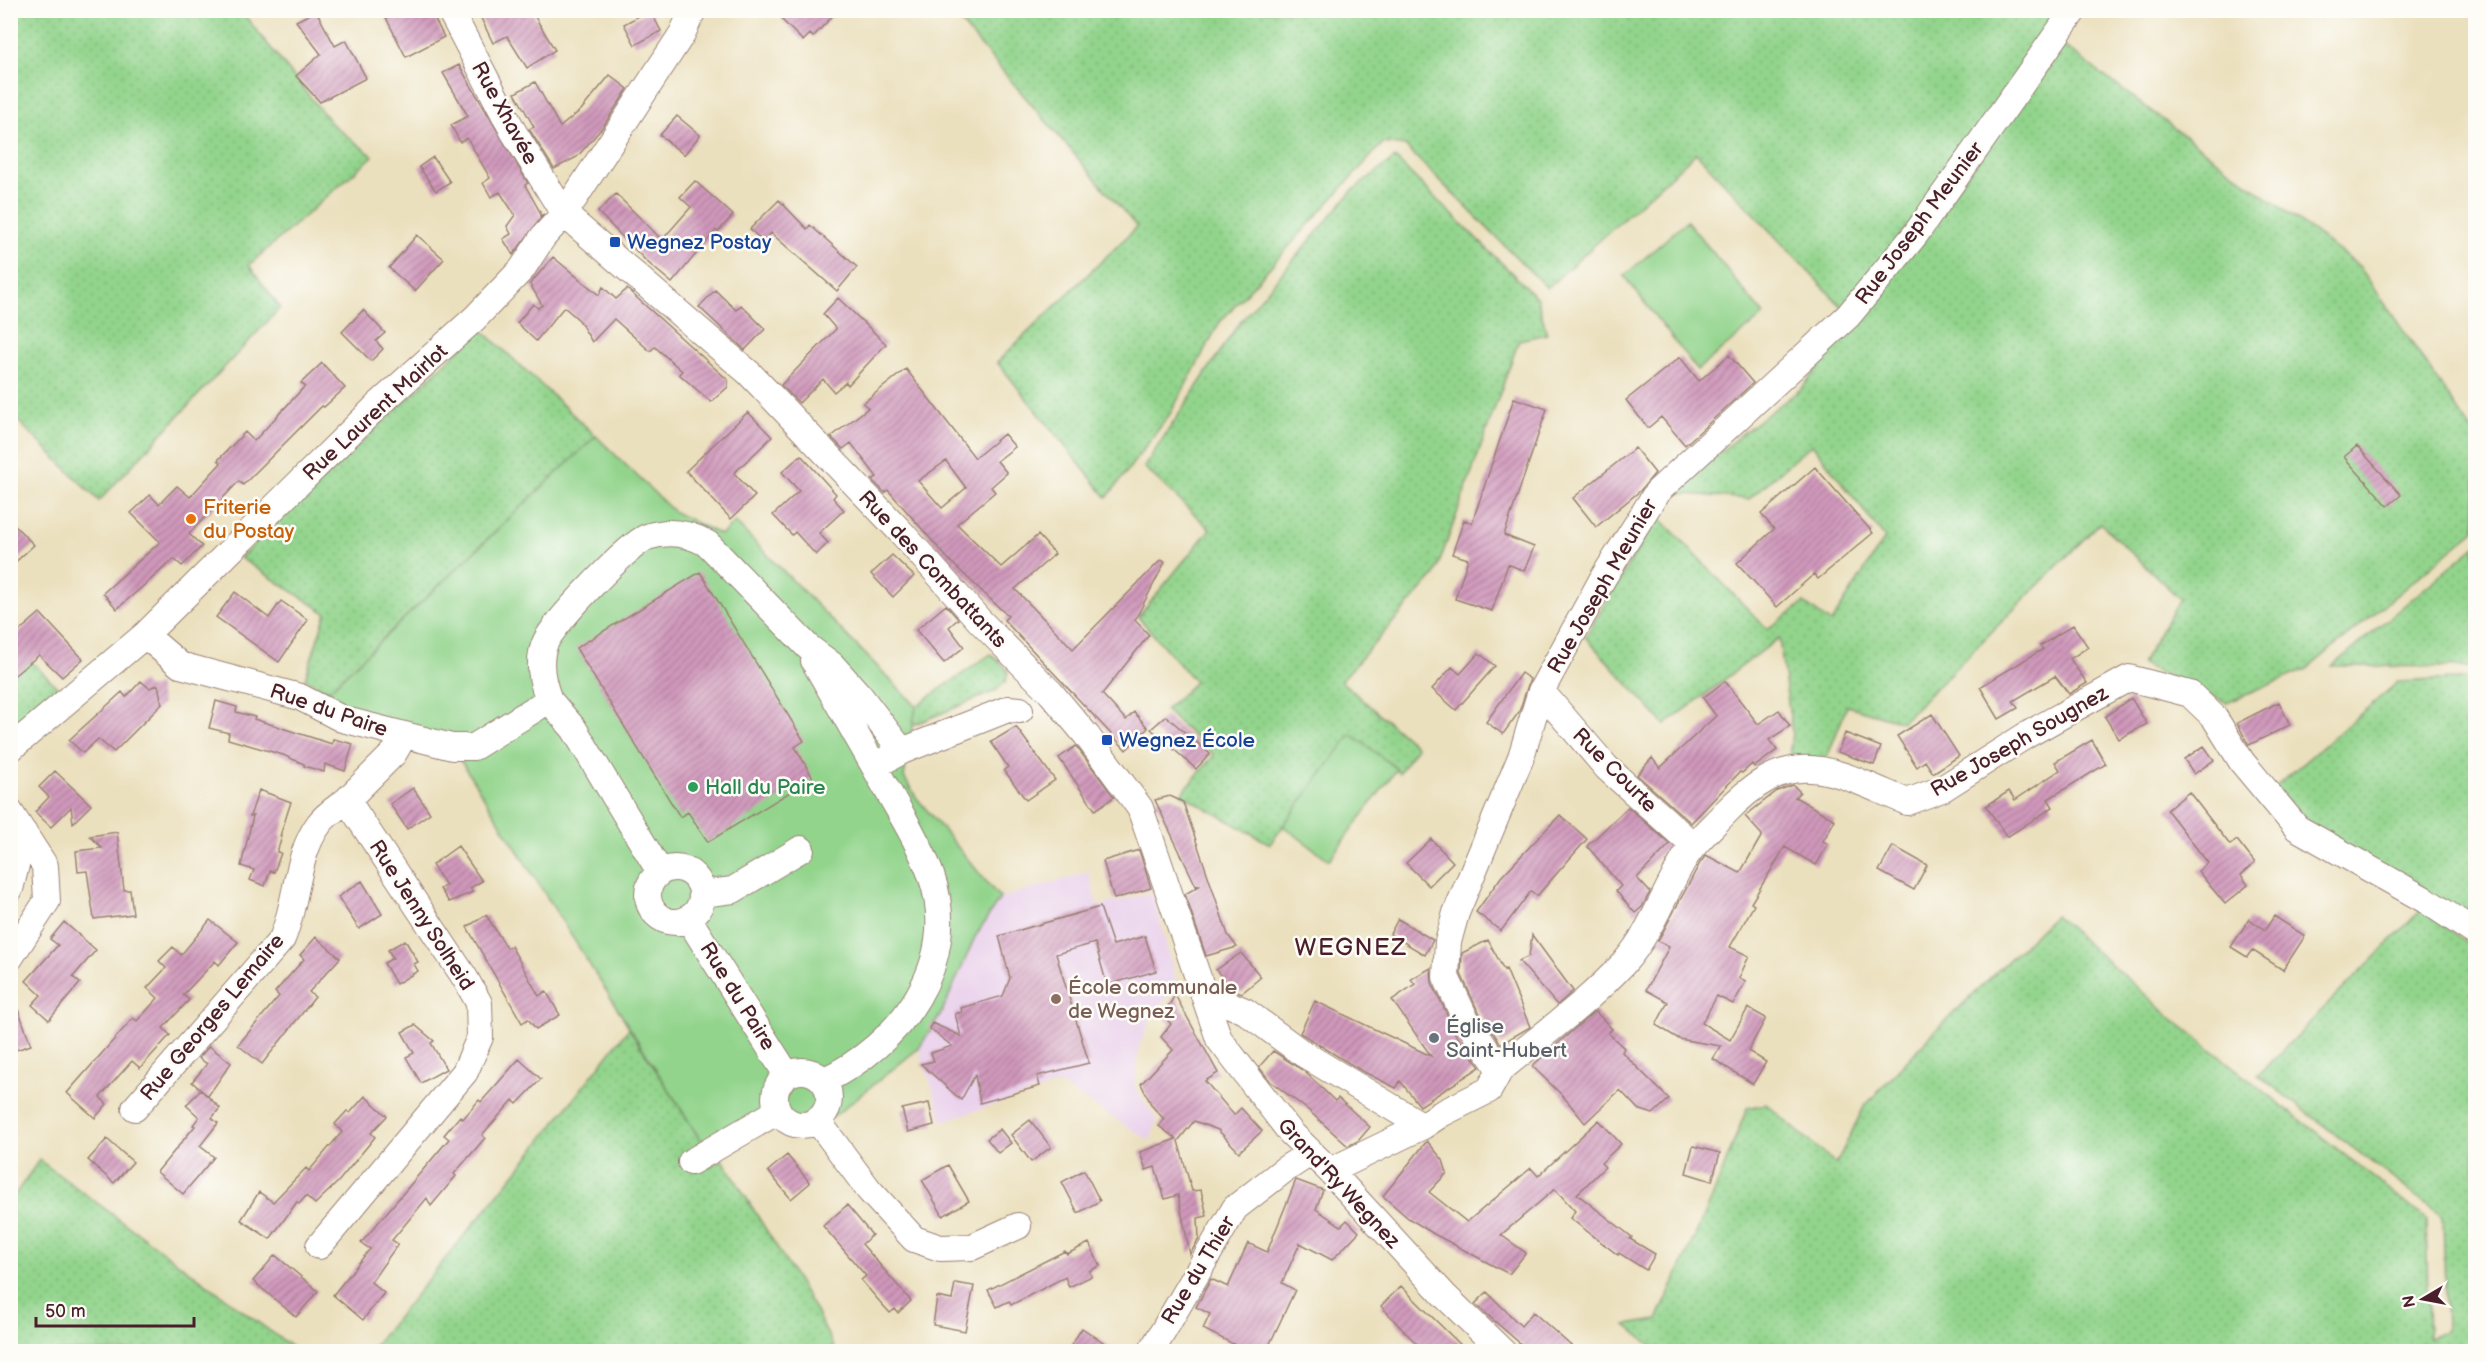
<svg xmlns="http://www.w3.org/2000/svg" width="2486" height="1362" font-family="'Balsamiq Sans',sans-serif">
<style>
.built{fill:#ead1ec}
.grass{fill:url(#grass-dots);stroke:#6e7a5c;stroke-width:1.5}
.garden{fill:#92d48c;stroke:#6e7a5c;stroke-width:1.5}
.building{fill:url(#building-hatch);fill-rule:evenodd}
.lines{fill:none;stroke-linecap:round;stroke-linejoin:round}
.minor-casing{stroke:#9a8074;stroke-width:28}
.minor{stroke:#fff;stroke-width:26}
.transit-dot{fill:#1a4fb4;stroke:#fdfcf7;stroke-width:2}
.food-dot{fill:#e8710a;stroke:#fdfcf7;stroke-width:2}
.leisure-dot{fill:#2e9e5b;stroke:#fdfcf7;stroke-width:2}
.education-dot{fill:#8d6e63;stroke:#fdfcf7;stroke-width:2}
.worship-dot{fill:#6b7280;stroke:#fdfcf7;stroke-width:2}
.labels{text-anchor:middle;stroke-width:5;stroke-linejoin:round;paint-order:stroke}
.street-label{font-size:21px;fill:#4a1f2b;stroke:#fdfcf7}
.transit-label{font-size:21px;fill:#164399;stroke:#fdfcf7;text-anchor:start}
.food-label{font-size:21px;fill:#c56008;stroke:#fdfcf7;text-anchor:start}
.leisure-label{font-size:21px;fill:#27864d;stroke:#fdfcf7;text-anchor:start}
.education-label{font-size:21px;fill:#785e54;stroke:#fdfcf7;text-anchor:start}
.worship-label{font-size:21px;fill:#5b616d;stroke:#fdfcf7;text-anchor:start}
.quarter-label{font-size:24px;letter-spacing:1.5px;fill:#4a1f2b;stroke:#fdfcf7}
</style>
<defs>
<pattern id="grass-dots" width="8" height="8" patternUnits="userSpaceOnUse" patternTransform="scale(1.5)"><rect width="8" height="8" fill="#92d48c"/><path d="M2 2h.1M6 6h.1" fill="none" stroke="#7fb679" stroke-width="1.8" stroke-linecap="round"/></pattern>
<pattern id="building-hatch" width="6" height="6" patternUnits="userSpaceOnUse" patternTransform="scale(1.5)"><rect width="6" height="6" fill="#d099bc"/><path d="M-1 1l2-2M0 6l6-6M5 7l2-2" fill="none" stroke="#ab7c99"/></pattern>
</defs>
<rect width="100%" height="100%" fill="#fdfcf7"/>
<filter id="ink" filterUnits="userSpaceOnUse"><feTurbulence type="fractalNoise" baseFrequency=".0167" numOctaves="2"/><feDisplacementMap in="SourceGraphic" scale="12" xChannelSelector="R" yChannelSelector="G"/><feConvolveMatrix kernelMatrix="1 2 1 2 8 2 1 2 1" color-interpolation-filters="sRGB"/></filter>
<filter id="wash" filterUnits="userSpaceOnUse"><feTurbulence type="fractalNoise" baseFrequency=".008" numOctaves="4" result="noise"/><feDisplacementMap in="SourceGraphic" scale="24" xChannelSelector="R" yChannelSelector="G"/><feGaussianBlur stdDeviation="1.35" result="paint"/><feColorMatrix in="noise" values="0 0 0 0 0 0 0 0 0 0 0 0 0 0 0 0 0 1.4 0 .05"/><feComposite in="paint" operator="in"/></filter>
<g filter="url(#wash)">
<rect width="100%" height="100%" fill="#ebe0be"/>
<path class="built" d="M1089,872L1097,906L1152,893L1177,984L1150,1020L1138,1050L1135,1089L1157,1120L1150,1141L1059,1084L943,1121L919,1048L941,1014L975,937L1000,898Z"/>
<path class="grass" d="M11,10L241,11L332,124L373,156L249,265L280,308L99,501L11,414Z
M951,11H2067L1845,310L1696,153L1547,288L1405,146L1383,143L1220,322L1170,414L1107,498L997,362L1137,227Z
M2064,46L2359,266L2475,435V530L2307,669L2227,703L2141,664L2180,599L2100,523L1902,722L1847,706L1827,758L1789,759L1792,732L1779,638L1665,725L1585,637L1658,516L1767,629L1804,603L1831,623L1885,538L1812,444L1749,499L1674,493L1740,435L1802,388L1882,288Z
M1395,158L1537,298L1547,334L1519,340L1435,575L1341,681L1417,747L1399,773L1351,735L1270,844L1181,794L1214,755L1165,710L1195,682L1138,617L1210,529L1144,467L1237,326L1352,191Z
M481,329L596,436L328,691L305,679L326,613L240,558Z
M2475,546V667L2332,666Z
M11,641L60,690L11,735Z
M855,644L916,706L991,654L1008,670L1006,681L995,691L913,725Z
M2475,678V921L2326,837L2274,788L2398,682Z
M2422,909L2475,949V1351L1659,1352L1626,1325L1657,1320L1712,1198L1747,1108L1766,1104L1836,1164L1864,1107L1932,1034L2055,915L2174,1020L2426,1219L2429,1339L2446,1330L2443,1217L2258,1075Z
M629,1028L703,1144L697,1171L723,1160L812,1304L836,1351L369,1352L517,1171Z
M39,1160L297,1351H11V1200Z"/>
<path class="garden" d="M1687,221L1764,315L1697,370L1624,276Z
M596,436L674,512L721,535L735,522L916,706L904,777L916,797L1000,898L975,937L941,1014L919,1048L817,1130L789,1133L773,1126L703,1144L452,747L404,736L325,698L328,691Z
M1351,734L1397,769L1329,860L1283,826Z"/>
<g id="blocks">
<path class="building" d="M382,10H430L444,37L406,57Z
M477,10H531L555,50L527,68L507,36L493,43Z
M650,10L661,31L635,45L624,24Z
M791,10H838L813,37L810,34L803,41L782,20Z
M316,11L335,46L346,40L366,78L320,102L296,76L321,54L296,21Z
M459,65L528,183L525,185L540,212V216L544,214L513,255L503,239L511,234L507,226L515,215L500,192L491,197L483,183L490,178L467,138L460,142L451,125L468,116L443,73Z
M610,75L628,89L602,128L577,157L554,169L529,129L534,127L515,93L535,82L560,127L581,110Z
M677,116L700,135L684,155L660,135Z
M433,157L450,182L436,191L419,167Z
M695,181L733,215L718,232L716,230L672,283L646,261L598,212L616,194L662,240L691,207L680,197Z
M779,200L807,229L810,225L857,267L837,291L771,233L763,242L750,229Z
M417,235L444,259L415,291L389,268Z
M553,257L599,295L603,287L616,299L627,289L728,380V387L711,402L679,374L682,371L655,347L650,351L614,319L592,342L579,320L564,307L536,341L517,323L533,304L538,308L542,305L530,284Z
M715,290L736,310L741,305L765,329L745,350L699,307Z
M838,298L886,344L848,385L846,382L834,392L823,379L799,403L781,385L836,329L823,314Z
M363,310L385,333L376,341L383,349L371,361L342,332Z
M1729,355L1753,383L1685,445L1661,417L1648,428L1626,400L1680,357L1699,381Z
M322,363L345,388L324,407L322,406L243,485L239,481L189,534L202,546L182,566L174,559L117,609L103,593L160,542L131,513L150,495L159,504L177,486L190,497L221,463L218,460L245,432L254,441L305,386L301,383Z
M906,369L975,458L1004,434L1015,447L997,461L1007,473L991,487L995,492L957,524L1001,567L1038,535L1055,554L1015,589L1073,649L1161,560L1165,562L1135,620L1149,635L1102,694L1126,720L1134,712L1148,728L1126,750L1004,620L1008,616L950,561L888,490L885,493L872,480L877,477L851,443L843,449L831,437L868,408L863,403ZM946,461L966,488L942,508L918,481Z
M1514,398L1547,409L1504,535L1534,547L1524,571L1508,564L1492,611L1455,599L1468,559L1452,554L1464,520L1472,523Z
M748,412L772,437L734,473L755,496L731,519L686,471Z
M2357,446L2401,495L2388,506L2344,457Z
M1635,448L1655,473L1640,491L1596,527L1573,498Z
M801,455L836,494L833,498L844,510L819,533L828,543L816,555L795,532L792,535L773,515L799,491L782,472Z
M1815,467L1873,533L1818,579L1814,574L1777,607L1737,563L1774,529L1761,514Z
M10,521L34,545L10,567Z
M892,555L914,576L893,597L871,574Z
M700,572L804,741L795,747L813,778L708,842L688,812L680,817L576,648Z
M235,592L269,618L281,601L308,620L279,662L216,617Z
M946,605L958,619L949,627L964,647L944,663L916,630Z
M40,613L83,659L62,677L39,655L10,679V639Z
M2073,625L2088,647L2070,659L2087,683L2069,694L2055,676L2013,701L2018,708L1999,719L1980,687L2043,649L2040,646Z
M1479,653L1495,666L1456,710L1432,689L1452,667L1460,674Z
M1521,673L1530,679L1519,712L1503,734L1486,722Z
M141,681L149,688L158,685L162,704L114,752L98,739L83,753L69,740L122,692L126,697Z
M1725,681L1758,724L1779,710L1790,726L1769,740L1777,750L1754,767L1752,764L1742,773L1740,772L1691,823L1637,775L1652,758L1660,768L1716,716L1703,698Z
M2131,698L2147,724L2119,739L2105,717Z
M216,701L237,707L236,712L255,717L254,719L332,744L333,739L353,744L345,771L325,764L324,772L304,766V764L283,755L228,739L229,733L209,728Z
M2279,702L2290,725L2249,745L2237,723Z
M1932,714L1959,756L1933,773L1925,761L1917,767L1897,736Z
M1166,716L1210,754L1196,769L1151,729Z
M1016,727L1055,780L1026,800L1004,770L1008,767L991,742Z
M1845,733L1881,747L1874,765L1838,752Z
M2092,740L2106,764L2048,799L2053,807L2007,837L1986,806L2009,791L2015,800L2060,770L2055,762Z
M1076,746L1114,797L1095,810L1059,758Z
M2204,746L2214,760L2194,774L2184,759Z
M55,771L91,805L73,823L71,807L51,827L35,812L49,797L39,787Z
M1793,785L1800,792L1795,797L1835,820L1823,841L1828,844L1816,865L1785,847L1751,903L1754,905L1730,947L1749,956L1739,978L1746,981L1733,1004L1717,996L1702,1023L1730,1040L1748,1008L1766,1018L1748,1051L1766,1062L1753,1084L1713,1059L1721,1046L1679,1039L1656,1025L1668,1002L1646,990L1669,947L1658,941L1700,863L1706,855L1740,873L1762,835L1745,816L1777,791Z
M413,788L430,813L407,829L390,804Z
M259,790L291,802L280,836L282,837L277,852L281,853L274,872L270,871L265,886L250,880L254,870L241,866L253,816H250Z
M2189,792L2230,845L2237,840L2255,863L2241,875L2248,885L2225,904L2198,871L2208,863L2167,810Z
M1170,796L1183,802L1228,935L1237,947L1206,956L1185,894L1201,885L1196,886L1155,800Z
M1628,807L1670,844L1637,878L1650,892L1642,907L1635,913L1616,891L1621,886L1587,846Z
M1560,815L1587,839L1537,896L1531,891L1501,931L1476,912L1501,877Z
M117,832L124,890H130L133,914L94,919L87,871L78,872L76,851L102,848L90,836Z
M1431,839L1453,862L1429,886L1406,863Z
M458,846L482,881L470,888L473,892L449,902L440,889L446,885L432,865Z
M1893,846L1927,865L1914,890L1879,871Z
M1139,850L1151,888L1114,899L1103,861Z
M362,881L382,914L359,929L338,897Z
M1100,907L1113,945L1145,936L1156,971L1107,985L1095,943L1056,954L1089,1063L1037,1076L1040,1086L980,1103L975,1075L961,1100L921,1064L934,1061L931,1053L952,1046L929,1028L932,1023L961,1036L955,1014L962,1012L961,1008L1003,996L1010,978L999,936Z
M486,915L507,948L511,946L539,996L546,991L560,1015L536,1029L528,1019L522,1023L467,927Z
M2274,916L2305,936L2283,970L2252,950L2247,957L2231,947L2249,919L2265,930Z
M1398,919L1433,940L1425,955L1390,934Z
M210,920L238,942L219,965L215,961L183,995L189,1000L163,1028L170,1035L140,1068L132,1061L100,1097L107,1104L95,1118L67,1093L133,1018L137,1021L158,998L147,988L166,968L159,961L173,947L181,955Z
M64,922L96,950L73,977L80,983L49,1020L32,1005L41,995L26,981L58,945L50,939Z
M1532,935L1573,991L1557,1005L1519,961L1529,956Z
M316,937L340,958L309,992L315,997L262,1064L238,1045L279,996L275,992L304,959L300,955Z
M405,940L418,962L414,964L418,971L396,984L384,963L393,958L388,950Z
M1488,940L1504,970L1506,969L1530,1027L1501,1044L1477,1009L1461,974L1462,953Z
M1241,953L1261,977L1242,993L1232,989L1216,970Z
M1431,968L1432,983L1453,1027L1451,1028L1480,1067L1420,1106L1400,1081L1396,1088L1360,1070L1300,1033L1315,1001L1431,1056L1392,1000L1415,984L1411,979Z
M10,995H13L31,1045L10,1052Z
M1175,995L1218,1073L1205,1081L1234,1115L1241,1108L1262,1131L1239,1152L1218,1130L1194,1121L1178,1141L1192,1191L1201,1190L1207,1216L1198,1218L1199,1239L1190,1254L1178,1195L1165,1199L1155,1167L1146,1170L1140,1152L1176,1139L1159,1126L1164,1119L1152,1106L1141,1084L1173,1050L1161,1037L1171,1024L1163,1015Z
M1595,1011L1612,1029L1608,1033L1624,1048L1622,1052L1669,1099L1653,1114L1638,1109L1620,1090L1585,1123L1563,1096L1532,1066Z
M415,1025L434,1041L431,1043L446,1069L421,1083L406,1057L414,1053L402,1032Z
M209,1046L231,1063L208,1096L192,1082L207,1064L199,1058Z
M1273,1051L1304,1071L1335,1101L1338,1098L1370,1127L1358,1141L1348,1146L1308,1110L1270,1081L1259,1067Z
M519,1059L541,1079L517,1104L513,1100L482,1135L485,1138L454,1174L456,1176L431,1206L427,1198L392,1240L398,1244L371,1282L384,1293L363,1320L333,1295L370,1249L361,1243L449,1139L444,1135L460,1116L463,1119L479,1100L481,1102Z
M201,1090L220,1108L212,1118L218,1123L200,1146L214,1157L183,1194L157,1172L195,1126L193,1125L199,1117L186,1105Z
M365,1096L387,1116L371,1133L375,1137L338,1182L315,1204L306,1196L299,1204L297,1202L270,1239L241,1220L259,1192L273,1202L306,1168L309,1171L342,1132L335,1124L347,1111L350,1113Z
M929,1103L934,1125L908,1132L902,1109Z
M1030,1120L1051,1147L1031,1162L1011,1135Z
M1599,1120L1621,1144L1601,1163L1605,1167L1577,1194L1632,1237L1630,1239L1655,1254L1646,1270L1619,1253L1618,1255L1570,1218L1575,1211L1555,1189L1501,1235L1526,1253L1509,1274L1434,1234L1408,1218L1383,1196L1427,1141L1443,1160L1447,1173L1429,1192L1467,1222L1531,1168L1538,1176Z
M1000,1129L1011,1143L998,1153L987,1139Z
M107,1139L133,1162L114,1183L88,1160Z
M1693,1146L1720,1153L1712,1181L1686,1173Z
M787,1155L810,1183L791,1199L768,1171Z
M948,1165L969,1201L943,1216L922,1180Z
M1084,1170L1100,1201L1078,1213L1062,1182Z
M1296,1180L1323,1190L1316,1209L1341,1226L1347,1220L1359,1232L1332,1260L1300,1243L1282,1283L1295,1290L1266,1352H1249L1203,1329L1210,1314L1196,1307L1211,1279L1228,1287L1248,1243L1267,1252Z
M847,1205L872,1235L862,1244L911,1301L898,1313L895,1309L890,1313L880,1302L861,1280L866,1276L823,1226Z
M1089,1243L1100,1266L1089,1271L1092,1276L1069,1287L1065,1277L1011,1305L1009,1301L997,1307L988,1290L1065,1251L1067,1254Z
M275,1255L318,1291L296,1317L253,1281Z
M955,1283L974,1286L965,1331L933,1325L937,1297L952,1300Z
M1401,1286L1425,1310L1468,1352H1425L1402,1329L1381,1306Z
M1487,1292L1521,1326L1533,1312L1578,1352H1530L1475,1304Z
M1082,1328L1118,1352H1067Z"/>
</g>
</g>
<g filter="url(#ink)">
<use href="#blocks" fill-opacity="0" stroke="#9a8074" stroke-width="1.5"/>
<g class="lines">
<defs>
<path id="minor" d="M450,10L513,131L564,214L749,373L900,531L979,620L1051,693L1087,736L1140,808L1219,1039L1291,1133L1330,1171L1444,1295L1503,1352
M145,635L180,665L300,697L342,719L452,747H474L549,700C542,682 537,662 545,643C553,623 628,545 647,537C668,530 689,533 708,544L808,647L832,665L860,696L902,751
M814,661L874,766
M1541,691L1607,768L1694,846
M549,700L574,729L660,872
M10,749L145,635L377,406L475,318L522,269L543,237L564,214L682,34L693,10
M10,812L45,866L47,901L10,958
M648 895a27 27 0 1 1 54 0a27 27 0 1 1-54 0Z
M10,889L24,833
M702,894L733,890L801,849
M688,918L787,1075
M1204,994L1245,1011L1302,1053L1423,1126
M1500,1070L1464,1016L1446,977L1448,942L1456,913L1521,757L1541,691L1603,578L1657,492L1848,316L1915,235L2074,10
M775 1098a27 27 0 1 1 54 0a27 27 0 1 1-54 0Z
M823,1081C900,1045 962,963 931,875C917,837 893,802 874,766L902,751L1008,709L1020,710
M135,1108L282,939C297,904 296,854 319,824C325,815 338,807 347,800
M817,1120L869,1190L914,1239L940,1248L972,1247L1018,1226
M691,1162L778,1111
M1330,1171L1423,1126L1441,1114L1489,1090L1500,1070C1541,1036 1587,1003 1624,963C1650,934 1663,895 1683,861C1693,843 1710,829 1725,813C1792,743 1829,769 1907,802L1942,789L2025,736L2129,678L2190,694L2214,717L2242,762L2297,828L2427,901L2476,933
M319,1246L465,1072L480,1037L479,1003L465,978L347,800L394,753L404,736
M1151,1352L1235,1208L1284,1170L1310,1153"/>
</defs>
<use href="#minor" class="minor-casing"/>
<use href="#minor" class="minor"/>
</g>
</g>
<g class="transit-dot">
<rect x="609" y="236" width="12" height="12" rx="3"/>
<rect x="1101" y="734" width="12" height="12" rx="3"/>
</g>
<circle class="food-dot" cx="191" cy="519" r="6"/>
<circle class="leisure-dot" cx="693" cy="787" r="6"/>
<circle class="education-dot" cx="1056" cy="999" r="6"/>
<circle class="worship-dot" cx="1434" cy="1038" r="6"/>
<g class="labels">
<g class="street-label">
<text transform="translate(505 113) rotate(61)" y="7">Rue Xhavée</text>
<text transform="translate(1919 223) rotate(-53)" y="7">Rue Joseph Meunier</text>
<text transform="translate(375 412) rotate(-43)" y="7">Rue Laurent Mairlot</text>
<text transform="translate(933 569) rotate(47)" y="7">Rue des Combattants</text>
<text transform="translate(1602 586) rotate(-60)" y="7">Rue Joseph Meunier</text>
<text transform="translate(329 710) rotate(19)" y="7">Rue du Paire</text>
<text transform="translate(2019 741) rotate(-30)" y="7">Rue Joseph Sougnez</text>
<text transform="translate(1615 770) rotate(45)" y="7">Rue Courte</text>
<text transform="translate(422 915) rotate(57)" y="7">Rue Jenny Solheid</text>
<text transform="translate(738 996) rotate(58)" y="7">Rue du Paire</text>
<text transform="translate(212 1017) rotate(-50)" y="7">Rue Georges Lemaire</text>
<text transform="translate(1339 1183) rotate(47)" y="7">Grand'Ry Wegnez</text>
<text transform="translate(1198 1270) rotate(-59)" y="7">Rue du Thier</text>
</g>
<g class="transit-label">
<text x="627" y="249">Wegnez Postay</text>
<text x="1119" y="747">Wegnez École</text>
</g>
<g class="food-label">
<text x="203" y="514">Friterie<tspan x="203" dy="24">du Postay</tspan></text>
</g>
<g class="leisure-label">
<text x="705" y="794">Hall du Paire</text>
</g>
<g class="education-label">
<text x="1068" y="994">École communale<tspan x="1068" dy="24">de Wegnez</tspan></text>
</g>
<g class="worship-label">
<text x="1446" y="1033">Église<tspan x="1446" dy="24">Saint-Hubert</tspan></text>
</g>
<g class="quarter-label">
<text x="1351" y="955">WEGNEZ</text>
</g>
</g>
<rect width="2486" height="1362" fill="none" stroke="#fdfcf7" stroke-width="36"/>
<g transform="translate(2423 1299) rotate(260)" stroke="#fdfcf7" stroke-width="4.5" paint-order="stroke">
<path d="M0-4.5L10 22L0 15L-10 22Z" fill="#4a1f2b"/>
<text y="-9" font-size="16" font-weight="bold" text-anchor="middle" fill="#4a1f2b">N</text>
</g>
<path d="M36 1317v9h158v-9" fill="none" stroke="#4a1f2b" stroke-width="3"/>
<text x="45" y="1317" font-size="18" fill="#4a1f2b" stroke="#fdfcf7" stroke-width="4.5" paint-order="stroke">50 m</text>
</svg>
